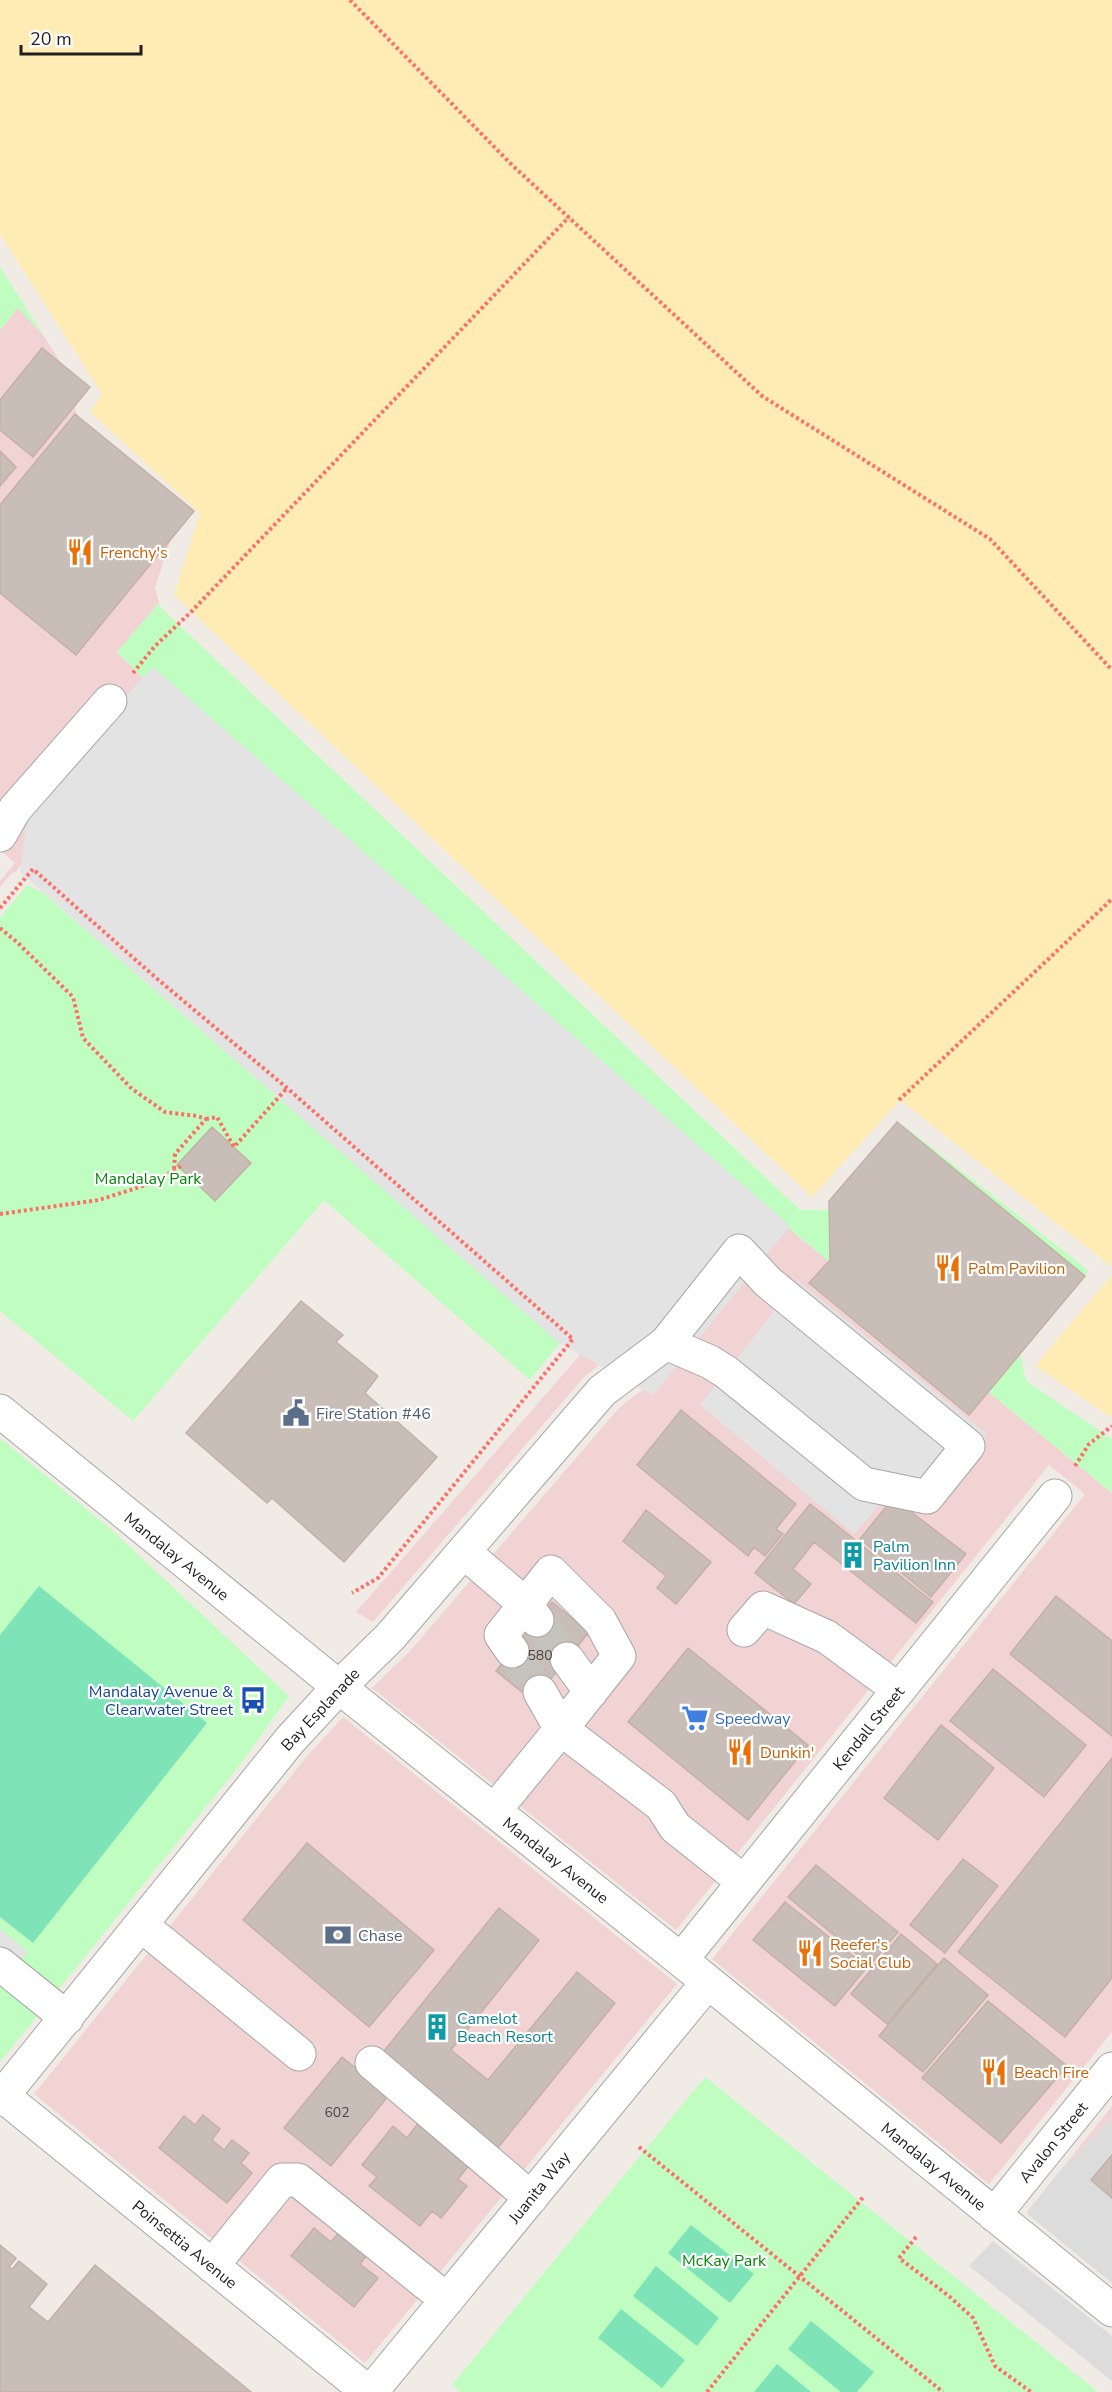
<svg xmlns="http://www.w3.org/2000/svg" width="1112" height="2392" font-family="'Nunito Sans',sans-serif">
<style>
.residential{fill:#dddcdc}
.commercial{fill:#f2d3d3}
.sand{fill:#ffecb4}
.park{fill:#bffdc1}
.pitch{fill:#7ee4b7}
.parking{fill:#e3e3e3}
.building{fill:#c8beb7;stroke:#c3b1a6;stroke-width:1.5}
.lines{fill:none;stroke-linecap:round;stroke-linejoin:round}
.minor-tunnel{stroke:#c6c3bd;stroke-width:33;stroke-dasharray:33 16;stroke-linecap:butt}
.minor-casing{stroke:#a6a6a6;stroke-width:35}
.path{stroke:#ff6f67;stroke-width:4;stroke-dasharray:3 3;stroke-linecap:butt}
.minor{stroke:#fff;stroke-width:33}
.labels{text-anchor:middle;stroke-width:4.5;stroke-linejoin:round;paint-order:stroke}
.number-label{font-size:14px;fill:#494745}
.food-label{font-size:16px;fill:#c56008;stroke:#fff;text-anchor:start}
.park-label{font-size:16px;fill:#058509;stroke:#fff}
.service-label{font-size:16px;fill:#4e5e75;stroke:#fff;text-anchor:start}
.culture-label{font-size:16px;fill:#0d838f;stroke:#fff;text-anchor:start}
.street-label{font-size:16px;fill:#1f1f1f;stroke:#fff}
.transit-label{font-size:16px;fill:#164399;stroke:#fff;text-anchor:end}
.shop-label{font-size:16px;fill:#366cbe;stroke:#fff;text-anchor:start}
</style>
<rect width="100%" height="100%" fill="#f0ece5"/>
<path class="residential" d="M1112,2117V2283L1026,2213L1059,2172Z
M993,2241L1112,2336V2381L969,2266Z"/>
<path class="commercial" d="M18,307L44,336L79,392L74,400L78,424L178,517L155,588L159,603L117,652L269,803L1112,1493V2032L989,2184L712,1959L1085,1494L1049,1465L676,1930L372,1688L409,1652L619,1408L696,1348L667,1313L585,1376L373,1622L356,1612L580,1355L35,846L16,872L12,873L0,887V881L15,863L0,850V330Z
M343,1717L677,1984L365,2363L34,2094L308,1755Z
M1112,2106V2117L1059,2172Z"/>
<path class="sand" d="M0,0H1112V1267L900,1100L812,1197L174,595L200,513L90,412L102,394L0,234Z
M1112,1275V1418L1035,1366Z"/>
<path class="park" d="M0,267L44,336L18,308L0,330Z
M159,603L161,608L800,1210H827L903,1125L1089,1271L1020,1353L1026,1381L1112,1439V1493L269,803L117,652Z
M27,885L42,892L560,1343L530,1380L324,1200L133,1421L0,1311V918Z
M0,1438L114,1532L289,1696L239,1766L0,2062Z
M705,2077L1098,2392H461L452,2385Z"/>
<path class="pitch" d="M39,1586L207,1723L33,1943L0,1917V1635Z
M691,2225L754,2274L730,2303L668,2253Z
M656,2266L719,2318L697,2346L633,2296Z
M621,2309L685,2360L662,2388L598,2338Z
M811,2321L874,2372L857,2392H841L788,2349Z
M777,2364L811,2392H754Z"/>
<path class="parking" d="M153,667L790,1226L653,1395L559,1343L20,872L29,801Z
M798,1281L987,1434L926,1508L898,1484L854,1534L700,1405Z
M0,1929L28,1952L0,1987Z"/>
<path class="building" d="M42,348L90,387L33,457L0,430V400Z
M75,414L194,511L76,655L0,593V505Z
M0,451L16,467L0,486Z
M897,1122L1085,1276L969,1415L809,1283L830,1260L829,1201Z
M212,1127L251,1163L215,1201L177,1165Z
M301,1301L343,1335L336,1342L378,1376L365,1393L437,1457L344,1562L272,1498L267,1503L186,1433Z
M681,1410L796,1504L776,1529L783,1534L765,1556L754,1547L748,1556L637,1465Z
M893,1498L966,1554L931,1597L860,1539Z
M810,1504L933,1602L916,1623L814,1542L793,1569L811,1584L794,1604L755,1573Z
M646,1510L711,1562L676,1604L657,1588L666,1576L623,1541Z
M1056,1596L1112,1641V1736L1010,1654Z
M552,1602L589,1632L533,1701L496,1671Z
M688,1648L808,1745L748,1820L628,1722Z
M993,1669L1086,1745L1044,1797L950,1721Z
M941,1725L994,1768L938,1840L884,1798Z
M1112,1758V1978L1065,2037L958,1952Z
M307,1843L434,1950L369,2027L243,1920Z
M963,1859L998,1886L945,1953L910,1925Z
M816,1865L898,1932L870,1965L788,1897Z
M785,1902L867,1967L835,2006L753,1940Z
M499,1908L539,1940L451,2050L488,2080L577,1972L615,2003L496,2150L380,2056Z
M901,1934L937,1964L887,2024L851,1994Z
M944,1958L988,1995L923,2072L879,2036Z
M988,2001L1067,2066L1001,2143L922,2078Z
M342,2057L389,2095L331,2166L284,2128Z
M203,2115L220,2129L212,2140L224,2150L232,2140L249,2153L241,2163L252,2173L227,2203L159,2148L184,2116L195,2125Z
M419,2122L471,2163L458,2179L467,2186L441,2218L432,2211L420,2226L369,2186L377,2177L362,2165L393,2126L407,2138Z
M1112,2155V2198L1091,2180Z
M314,2228L331,2242L339,2232L367,2255L360,2264L378,2278L354,2307L291,2256Z
M0,2245L16,2258L9,2267L12,2269L19,2261L47,2284L29,2307L48,2322L95,2265L251,2392H0Z"/>
<g class="lines">
<path class="minor-tunnel" d="M537,1620L567,1659
M512,1651L540,1692"/>
<defs>
<path id="minor" d="M0,835L15,809L110,701
M0,1411L339,1687L681,1960L1112,2310
M464,1552L525,1604L537,1620
M744,1630L763,1608L827,1637L899,1690
M512,1651L501,1635L551,1572L600,1621L619,1656L561,1729L540,1692
M567,1659L591,1692
M494,1811L561,1729L661,1805L675,1827L744,1882
M141,1925L299,2054
M681,1960L1055,1496
M0,1964L67,2018
M372,2063L531,2198
M3,2096L368,2392
M0,2099L290,1740L339,1687L390,1637L602,1391L666,1343L739,1251L768,1282L968,1446L927,1497L864,1484L726,1372L710,1362L666,1343
M994,2215L1112,2069
M212,2266L282,2180H298L447,2300
M371,2392L708,1982"/>
</defs>
<use href="#minor" class="minor-casing"/>
<path class="path" d="M350,0L512,165L762,396L990,539L1112,670
M133,673L155,646L191,612L569,217
M0,908L33,869L155,977L287,1088L573,1339L378,1578L352,1593
M0,928L18,943L73,997L83,1038L132,1089L165,1112L197,1116L206,1119L175,1154L174,1170
M899,1100L1112,899
M206,1119L217,1117L234,1147L287,1088
M0,1214L99,1200L152,1183L181,1166
M1075,1466L1089,1444L1112,1426
M639,2147L943,2392
M916,2237L899,2258L949,2296L973,2318L995,2366L1031,2392
M707,2392L864,2196"/>
<use href="#minor" class="minor"/>
</g>
<defs>
<symbol id="restaurant-bare" viewBox="-9 -9 18 18"><path d="M-5-6h1v4h1v-4h1v4h1v-4h1v5L-1.5 .5V6h-2V.5L-5-1ZM5-6V6H3V1.5H1.5Q1.5-4 5-6Z" fill="#e8710a" stroke="#fff" stroke-width="2.5" paint-order="stroke"/></symbol>
<symbol id="civic-bare" viewBox="-9 -9 18 18"><path d="M-.6-6.5H3V-4.5H.6V-3L4-1V1h2V6H-6V1h2V-1L-.6-3ZM-1.2 2.5V6h2.4V2.5Z" fill="#5c6f8a" stroke="#fff" stroke-width="2.5" paint-order="stroke"/></symbol>
<symbol id="building-bare" viewBox="-9 -9 18 18"><path d="M-4-6H4V6H1V3H-1V6H-4ZM-2.5-4.3h1.7v1.8h-1.7ZM.8-4.3h1.7v1.8H.8ZM-2.5-1h1.7V.8h-1.7ZM.8-1h1.7V.8H.8Z" fill="#0f9aa8" stroke="#fff" stroke-width="2.5" paint-order="stroke"/></symbol>
<symbol id="bus-bare" viewBox="-9 -9 18 18"><path d="M-5-6H5V4H4V6H2V4H-2V6H-4V4H-5ZM-3.5-4V0h7V-4ZM-3.5 1.2v1.5H-2V1.2ZM2 1.2v1.5H3.5V1.2Z" fill="#1a4fb4" stroke="#fff" stroke-width="2.5" paint-order="stroke"/></symbol>
<symbol id="supermarket-bare" viewBox="-9 -9 18 18"><path d="M-6-5.5h2.5l.6 2H6L4.5 2H-2.5L-4.4-4H-6ZM-1.5 3.2a1.3 1.3 0 1 0 .1 0ZM3 3.2a1.3 1.3 0 1 0 .1 0Z" fill="#3f7fe0" stroke="#fff" stroke-width="2.5" paint-order="stroke"/></symbol>
<symbol id="bank-bare" viewBox="-9 -9 18 18"><path d="M-6-4H6V4H-6ZM0-2.3a2.3 2.3 0 1 0 0 4.6a2.3 2.3 0 1 0 0-4.6Z" fill="#5c6f8a" stroke="#fff" stroke-width="2.5" paint-order="stroke"/></symbol>
</defs>
<g fill-rule="evenodd">
<use href="#restaurant-bare" x="61" y="533" width="38" height="38"/>
<use href="#restaurant-bare" x="929" y="1249" width="38" height="38"/>
<use href="#civic-bare" x="277" y="1394" width="38" height="38"/>
<use href="#building-bare" x="834" y="1536" width="38" height="38"/>
<use href="#bus-bare" x="234" y="1681" width="38" height="38"/>
<use href="#supermarket-bare" x="676" y="1699" width="38" height="38"/>
<use href="#restaurant-bare" x="721" y="1733" width="38" height="38"/>
<use href="#bank-bare" x="319" y="1916" width="38" height="38"/>
<use href="#restaurant-bare" x="791" y="1934" width="38" height="38"/>
<use href="#building-bare" x="418" y="2008" width="38" height="38"/>
<use href="#restaurant-bare" x="975" y="2053" width="38" height="38"/>
</g>
<g class="labels">
<g class="number-label">
<text x="540" y="1660">580</text>
<text x="337" y="2117">602</text>
</g>
<g class="food-label">
<text x="100" y="558">Frenchy's</text>
<text x="968" y="1274">Palm Pavilion</text>
<text x="760" y="1758">Dunkin'</text>
<text x="830" y="1950">Reefer's<tspan x="830" dy="18">Social Club</tspan></text>
<text x="1014" y="2078">Beach Fire</text>
</g>
<g class="park-label">
<text x="148" y="1184">Mandalay Park</text>
<text x="724" y="2266">McKay Park</text>
</g>
<g class="service-label">
<text x="316" y="1419">Fire Station #46</text>
<text x="358" y="1941">Chase</text>
</g>
<g class="culture-label">
<text x="873" y="1552">Palm<tspan x="873" dy="18">Pavilion Inn</tspan></text>
<text x="457" y="2024">Camelot<tspan x="457" dy="18">Beach Resort</tspan></text>
</g>
<g class="street-label">
<text transform="translate(177 1556) rotate(39)" y="6">Mandalay Avenue</text>
<text transform="translate(320 1709) rotate(-47)" y="6">Bay Esplanade</text>
<text transform="translate(868 1728) rotate(-51)" y="6">Kendall Street</text>
<text transform="translate(556 1860) rotate(38)" y="6">Mandalay Avenue</text>
<text transform="translate(1053 2142) rotate(-51)" y="6">Avalon Street</text>
<text transform="translate(934 2166) rotate(39)" y="6">Mandalay Avenue</text>
<text transform="translate(539 2187) rotate(-51)" y="6">Juanita Way</text>
<text transform="translate(185 2244) rotate(39)" y="6">Poinsettia Avenue</text>
</g>
<g class="transit-label">
<text x="233" y="1697">Mandalay Avenue &amp;<tspan x="233" dy="18">Clearwater Street</tspan></text>
</g>
<g class="shop-label">
<text x="715" y="1724">Speedway</text>
</g>
</g>
<path d="M21 45v9h120v-9" fill="none" stroke="#1f1f1f" stroke-width="3"/>
<text x="30" y="45" font-size="18" fill="#1f1f1f" stroke="#ffffff" stroke-width="4.5" paint-order="stroke">20 m</text>
</svg>
